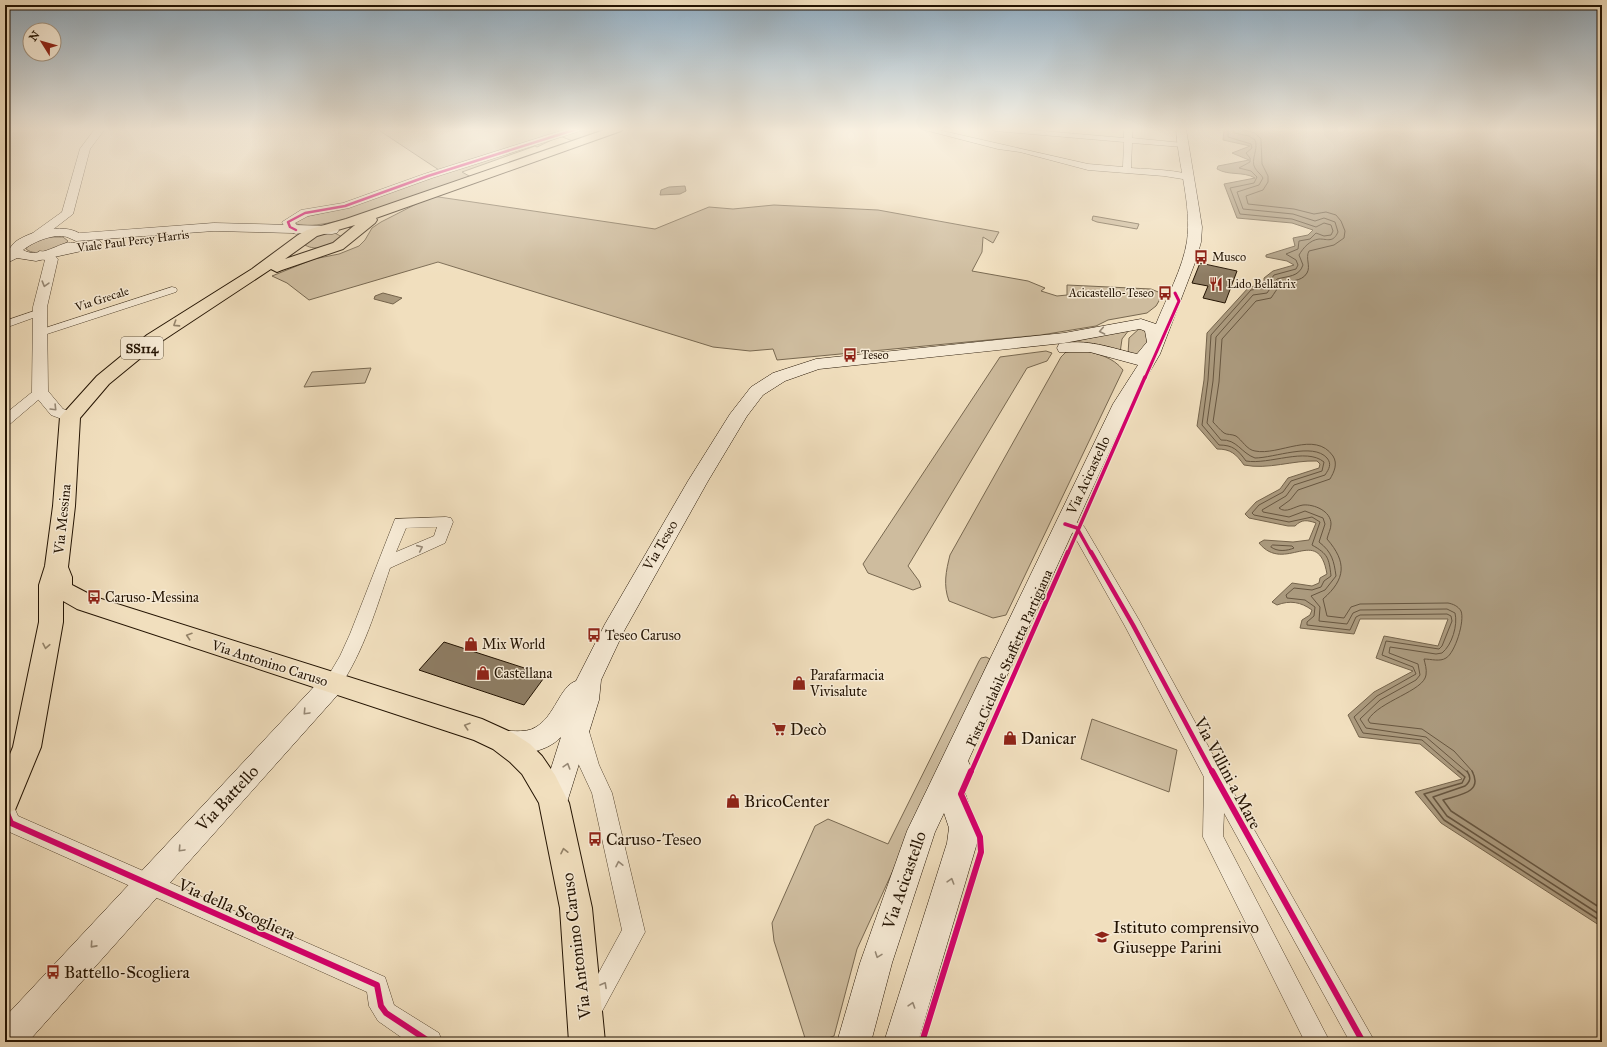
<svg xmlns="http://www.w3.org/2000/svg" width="1607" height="1047" font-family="'IM FELL Great Primer',serif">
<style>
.green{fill:#cebc9e;stroke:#786850}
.water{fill:#ab9a7e;stroke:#75644c}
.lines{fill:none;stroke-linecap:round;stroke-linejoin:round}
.shore-far1{stroke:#675640;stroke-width:1}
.shore{stroke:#675640;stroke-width:1.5}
.building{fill:#8e7d64;stroke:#231302}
.minor-casing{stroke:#564631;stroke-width:1}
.tertiary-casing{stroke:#564631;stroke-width:1}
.secondary-casing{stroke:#231302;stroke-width:1}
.primary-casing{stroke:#231302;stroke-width:2}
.minor{fill:#f6ead5;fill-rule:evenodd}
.tertiary{fill:#f6ead5;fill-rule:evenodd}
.secondary{fill:#f6ead5;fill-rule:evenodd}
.primary{fill:#f1dfbe;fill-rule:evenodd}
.cycleway-far4-casing{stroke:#f6ead5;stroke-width:4}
.cycleway-far3-casing{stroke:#f6ead5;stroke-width:5}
.cycleway-far2-casing{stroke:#f6ead5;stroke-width:6}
.cycleway-far1-casing{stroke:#f6ead5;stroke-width:7}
.cycleway-casing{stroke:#f6ead5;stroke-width:8}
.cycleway-far4{stroke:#d6006c;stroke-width:2.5}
.cycleway-far3{stroke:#d6006c;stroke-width:3}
.cycleway-far2{stroke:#d6006c;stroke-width:3.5}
.cycleway-far1{stroke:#d6006c;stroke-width:4.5}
.cycleway{stroke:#d6006c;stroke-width:6}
.oneway{stroke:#978976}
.oneway2{stroke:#948369}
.labels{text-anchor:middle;stroke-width:3;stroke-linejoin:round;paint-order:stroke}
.far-street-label{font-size:12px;fill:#231302;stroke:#f6ead5}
.far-poi-label{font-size:12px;fill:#231302;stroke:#f6ead5;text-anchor:start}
.shield{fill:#f6ead5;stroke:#625441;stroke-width:1}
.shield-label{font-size:13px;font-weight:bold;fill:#231302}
.street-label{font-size:14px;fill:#231302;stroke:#f6ead5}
.poi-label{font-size:14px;fill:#231302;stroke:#f6ead5;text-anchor:start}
.near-poi-label{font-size:17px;fill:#231302;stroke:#f6ead5;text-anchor:start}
.near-street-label{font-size:17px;fill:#231302;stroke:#f6ead5}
</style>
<rect width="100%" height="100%" fill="#f1dfbe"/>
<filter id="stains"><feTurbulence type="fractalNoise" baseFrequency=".005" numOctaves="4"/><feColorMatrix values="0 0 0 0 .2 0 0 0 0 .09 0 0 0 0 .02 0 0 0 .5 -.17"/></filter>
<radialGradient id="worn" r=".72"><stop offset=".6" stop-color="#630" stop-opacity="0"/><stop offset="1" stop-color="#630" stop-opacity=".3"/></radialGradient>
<path class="green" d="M377,129H574L439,170Z
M580,129H610L575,142L560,136L537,147L535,146L462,172L471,177C442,187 317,237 295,223L299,218L350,207L393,190Z
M432,196L655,229L709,207L733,209L774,205L878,210L999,232L993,243L983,237L982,252L972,271L1028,281L1045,288L1041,291L1057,296L1067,295V285L1151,289L1163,294L1156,306L1147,313L1108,320L1096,326L1041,335L777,360L773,349L750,351L713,347L438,262L309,300L287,283L272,276L314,259L339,254L359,246L365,240L372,228L381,222Z
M1093,216L1139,224L1137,229L1097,222L1092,220Z
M320,233H335L342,237L340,240C330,245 317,252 305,245V243Z
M49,237H63L68,241L66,243C55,248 37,258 26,249L27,247L34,242Z
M1140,328L1151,333L1141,356L1128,354L1129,338Z
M1129,330L1122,339L1120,353L1070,342Z
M1082,350C1098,354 1113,357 1123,370L1006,615L993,618L949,601C943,585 946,571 950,555L1061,357L1066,352Z
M1046,351L1052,353L1047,361L1027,368L908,566L919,581L921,587L913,590L868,573L863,564L1000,357Z
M371,368L365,383L304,387L312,372Z
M986,657L990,659L857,949L834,1036C824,1039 814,1046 805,1038L774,941L772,923L815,826L828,819L888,844L979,661L981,658Z
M1092,719L1177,750L1169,792L1081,759Z"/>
<path class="water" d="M1224,129H1602V927L1441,823L1415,792L1462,779L1420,744L1359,737L1348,715L1374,692L1413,671L1376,658L1384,636L1438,646L1448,619H1360L1354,634L1300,628L1302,620L1310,615L1312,610C1301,602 1290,600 1277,605L1272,602L1292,583L1312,586L1319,583L1320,578L1327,574C1318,523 1285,575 1259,543L1264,540L1293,542L1309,540L1316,523C1307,520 1302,519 1295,526H1288L1249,518L1245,514L1256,502L1280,489L1288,478L1319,468L1320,464L1317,461C1293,460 1268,470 1244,465C1236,454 1231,449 1217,449L1197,426L1204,380L1207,333L1249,287L1264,285V278L1273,271L1294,265L1287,261L1266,257V255L1295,246L1293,238L1308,235L1313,230L1292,223L1237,218L1224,184L1255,178C1243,171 1229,176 1217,169L1218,166L1249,160L1232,153L1250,146L1223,140Z
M685,186L686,191L680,194L660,195L661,190L669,187Z
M383,293L402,298L393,304L374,299L375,296Z"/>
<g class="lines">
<path class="shore-far1" d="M1228,129V137L1251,144L1252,148L1246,153L1250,158V162L1239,168L1251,171L1257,177L1254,183L1230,188L1240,214L1292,219L1316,227L1324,223L1331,225L1333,231L1331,235L1324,236L1316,233L1310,239L1299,241L1298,249L1286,254L1296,260L1298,265L1296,269L1274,275L1265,288L1251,290L1211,335L1208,380L1202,425L1219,445C1233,445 1238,450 1246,461C1269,465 1306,447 1324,462L1322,471L1291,481L1283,492L1259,505L1252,513L1254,515L1289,522L1312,517L1320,522L1312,545C1328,554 1329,558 1331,576L1324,581L1321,587L1312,590L1294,588L1286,595L1287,598L1305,600L1315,607L1314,616L1307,622V625L1350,630L1356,617L1360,615L1447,614L1451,616L1452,621L1442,646L1439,649L1386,641L1382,655L1413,667L1416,674L1377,696L1354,717L1363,733L1422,740L1459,772
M1233,129L1234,133L1249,136L1255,140C1259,149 1250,160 1255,168C1257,172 1261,174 1263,178L1259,185L1237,192L1243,209L1293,214L1315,221L1324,218L1335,222L1338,232C1333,243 1328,239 1319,239C1310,240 1303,248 1299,255L1303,265C1299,277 1288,276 1277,279L1267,293L1253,295L1216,337L1213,381L1207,423L1221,440C1237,439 1241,453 1255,458C1274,458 1313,442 1327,458C1332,464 1329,469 1325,475L1294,485L1286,496L1262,510L1263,512L1289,517L1305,511L1323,518L1325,524L1319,542C1332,552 1334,561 1336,576L1325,590L1311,596L1320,607L1319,621L1347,624L1353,613L1360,610L1447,609L1455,613C1458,625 1452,645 1442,653L1436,654L1390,647L1389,653L1418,664L1420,675L1416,680L1380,700L1360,719L1366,728L1426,737L1467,772
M1242,129L1255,133L1261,139L1262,164L1268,176V182L1263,190L1246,196L1248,204L1294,209L1314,214L1326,212L1336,215L1341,221L1345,231L1344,238L1334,245L1309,251C1305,258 1311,266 1307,273C1301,283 1289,279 1281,285C1277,288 1274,294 1271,298L1256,301L1222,339L1219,382L1213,422C1216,425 1220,430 1224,433C1227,435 1232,434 1236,436C1242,440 1247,450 1255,451C1279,456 1315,430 1333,456C1338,464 1334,472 1330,479L1298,490L1290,500L1279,508C1286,514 1295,506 1303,505C1314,504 1331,511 1331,524C1331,529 1328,534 1327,539C1347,562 1346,579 1323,599L1327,616L1344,618L1351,607L1360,604L1448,603C1453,604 1458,606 1461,611C1465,621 1455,653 1446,658C1440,662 1431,659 1424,659C1425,664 1427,669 1426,675C1424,691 1379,701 1368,720L1370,723L1422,729L1454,751L1473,772
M1273,545L1292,546L1294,548C1287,551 1277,552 1271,547Z"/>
<path class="shore" d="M1458,771L1465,777L1462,783L1424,794L1444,820L1602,922
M1467,771C1471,777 1471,781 1465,786L1433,797L1447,816L1602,916
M1472,771C1484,793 1458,795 1443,800L1451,811L1602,909"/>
</g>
<path class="building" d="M1200,263L1237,271L1225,303L1203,298L1208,286L1192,283Z
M444,642L546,675L524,705L419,670Z"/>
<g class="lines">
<defs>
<path id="minor" d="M921,129H934L1088,164L1123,167L1124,142L995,131L991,129H1020L1124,138V129H1132V138L1183,143L1187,145L1183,147L1132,143L1131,168C1143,169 1186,170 1193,177L1189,180L1164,176L1088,170L1020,152L998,149Z
M172,287L176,288L177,290L176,292L44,335H36L34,333L36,331Z
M40,309L44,310L46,312L44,314L5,328V321Z
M40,388L46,392L44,395L10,424L5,425V414L36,389Z
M446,517L451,518L453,522L445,543L390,568C376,609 364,651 339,688L333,690L327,688L324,683L340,656L350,634L395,519ZM437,527L434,536L396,552L406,528Z
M1065,519L1082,524L1085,528L1139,620L1252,826L1375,1042H1350L1224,813L1223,836L1330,1042H1305L1203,837L1204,777L1126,628L1072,532L1060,528L1057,524L1060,520Z
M579,720L586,722L588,728L599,765L612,793L645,932L599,1017L591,1021L583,1017L579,1009L622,930L592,793L579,765L570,728L572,722Z
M5,800L12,802L18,816L385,977L394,1005L439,1033L442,1042H408L378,1021L369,1006L367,992L5,830Z"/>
<path id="tertiary" d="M95,129H105L90,149L73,214L38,241H30L28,238L30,235L62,212L80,149Z
M567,129H582L580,131L432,178L349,208L308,216L295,223L302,230L300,233L296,234L286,230L282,222L301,210L343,203L424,174Z
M40,251L52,253L58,259L47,307L48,391L63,409L76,413L78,417L76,421L70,422L51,415L32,392L33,307L45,260L35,258L34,255Z"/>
<path id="secondary" d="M1176,129H1186L1199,208L1202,227L1201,242L1196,260L1160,354L1131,404L968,761L972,769L965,793L977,828V843L918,1042H884L947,843L949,828L944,813L935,832L892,963L871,1042H837L860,963L907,831L1113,404L1138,365L1090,352H1059L1057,348L1059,344C1086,338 1111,348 1137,354L1147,342L1145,331L1140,329L1064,343L819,369L785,381L763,395L747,416L708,481L624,631L601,680L599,700L564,812L554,816L544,812L540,803L561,737C545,754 515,757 494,749L490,741L494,733C507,728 524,735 536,727C555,716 560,686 576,681L605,624L688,481L730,414L751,387L773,373L816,359L1064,333L1141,319L1156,324C1166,299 1183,268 1187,241C1192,206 1178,164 1176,129Z
M214,223L332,226L337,227L339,230L337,233L332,234L214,231L76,241C73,240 70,238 67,237C54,233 33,242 23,250C37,258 53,247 66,243C70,242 71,243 75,243C83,244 91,239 100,241L102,244L100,247L36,261L17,258L5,264V254C9,250 11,246 15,242C30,231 62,223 79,233Z
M333,673L342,676L346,683L342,690L28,1042H5V1017L324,676Z"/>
<path id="primary" d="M607,129H623L621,131L376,218L377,220L375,223L343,249L282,270L277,272L271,269L159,343L109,384L80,418L75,506L68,567L72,577V585L95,597L482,719L513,733L530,744L542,756L555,775L569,803L592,908L605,1042H569L560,908L539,803L522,774L510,762L493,749L474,740L77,609L63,601V622L41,747L15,810L5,814V766L13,747L39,622V585L45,566L53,506L60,417L97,376L147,335L252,269L298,235L307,230L346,219ZM355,225L333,243L285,259L317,236Z"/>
</defs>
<use href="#minor" class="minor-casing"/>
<use href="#tertiary" class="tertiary-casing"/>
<use href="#secondary" class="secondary-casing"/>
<use href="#primary" class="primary-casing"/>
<use href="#minor" class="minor"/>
<use href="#tertiary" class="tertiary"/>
<use href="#secondary" class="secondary"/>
<use href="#primary" class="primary"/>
<defs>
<path id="cycleway-far4" d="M296,230L290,227L288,222L305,213L345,206L428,176L577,129"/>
<path id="cycleway-far3" d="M1145,378L1179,301L1175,293"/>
<path id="cycleway-far2" d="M1065,524L1077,528L1091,553
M1068,553L1145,377"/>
<path id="cycleway-far1" d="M1091,552L1133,625L1212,772
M971,772L1068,552"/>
<path id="cycleway" d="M1212,771L1363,1042
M5,809L11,823L377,985L381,1006L386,1013L430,1042
M922,1042L981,852L980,837L961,794L971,771"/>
</defs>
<use href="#cycleway-far4" class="cycleway-far4-casing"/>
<use href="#cycleway-far3" class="cycleway-far3-casing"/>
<use href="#cycleway-far2" class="cycleway-far2-casing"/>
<use href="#cycleway-far1" class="cycleway-far1-casing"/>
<use href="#cycleway" class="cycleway-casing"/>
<use href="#cycleway-far4" class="cycleway-far4"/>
<use href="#cycleway-far3" class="cycleway-far3"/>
<use href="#cycleway-far2" class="cycleway-far2"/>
<use href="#cycleway-far1" class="cycleway-far1"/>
<use href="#cycleway" class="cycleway"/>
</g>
<defs><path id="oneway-chevron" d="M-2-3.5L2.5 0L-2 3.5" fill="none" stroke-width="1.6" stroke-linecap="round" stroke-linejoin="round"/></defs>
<g class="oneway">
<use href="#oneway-chevron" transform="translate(45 284) rotate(106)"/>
<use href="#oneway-chevron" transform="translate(1102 331) rotate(169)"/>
<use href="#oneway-chevron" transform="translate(54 408) rotate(46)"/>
<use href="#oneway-chevron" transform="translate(420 548) rotate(-24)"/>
<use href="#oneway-chevron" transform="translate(306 712) rotate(133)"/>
<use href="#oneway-chevron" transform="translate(567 766) rotate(-73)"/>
<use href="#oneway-chevron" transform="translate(181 849) rotate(133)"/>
<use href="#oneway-chevron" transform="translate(619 864) rotate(-102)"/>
<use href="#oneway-chevron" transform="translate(951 881) rotate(-73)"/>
<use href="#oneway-chevron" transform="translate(93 945) rotate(132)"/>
<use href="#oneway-chevron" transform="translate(878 955) rotate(110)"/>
<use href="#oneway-chevron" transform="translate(604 985) rotate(-61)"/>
<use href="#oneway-chevron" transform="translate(912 1005) rotate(-72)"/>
</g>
<g class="oneway2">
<use href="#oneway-chevron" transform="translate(176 324) rotate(147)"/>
<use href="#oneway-chevron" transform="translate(189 636) rotate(-162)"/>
<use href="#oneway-chevron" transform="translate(46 646) rotate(101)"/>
<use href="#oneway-chevron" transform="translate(467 726) rotate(-162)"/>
<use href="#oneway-chevron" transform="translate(564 851) rotate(-102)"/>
</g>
<linearGradient id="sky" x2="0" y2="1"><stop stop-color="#8faabe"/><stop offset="0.47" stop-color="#f9f1e2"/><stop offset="1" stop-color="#f9f1e2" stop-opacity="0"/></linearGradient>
<rect width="1607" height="275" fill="url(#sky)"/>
<defs>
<symbol id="bus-bare" viewBox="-9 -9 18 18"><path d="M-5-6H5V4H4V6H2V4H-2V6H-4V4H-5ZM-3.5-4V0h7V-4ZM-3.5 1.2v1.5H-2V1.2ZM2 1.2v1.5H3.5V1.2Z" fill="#8f2418" stroke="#f6ead5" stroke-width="2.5" paint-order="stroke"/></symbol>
<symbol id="restaurant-bare" viewBox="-9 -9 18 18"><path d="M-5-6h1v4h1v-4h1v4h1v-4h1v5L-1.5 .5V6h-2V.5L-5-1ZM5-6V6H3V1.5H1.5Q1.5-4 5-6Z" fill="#8f2418" stroke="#f6ead5" stroke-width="2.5" paint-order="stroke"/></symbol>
<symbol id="shop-bare" viewBox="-9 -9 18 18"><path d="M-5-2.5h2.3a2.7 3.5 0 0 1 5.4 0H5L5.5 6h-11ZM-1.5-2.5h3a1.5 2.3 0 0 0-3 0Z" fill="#8f2418" stroke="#f6ead5" stroke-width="2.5" paint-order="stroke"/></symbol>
<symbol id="supermarket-bare" viewBox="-9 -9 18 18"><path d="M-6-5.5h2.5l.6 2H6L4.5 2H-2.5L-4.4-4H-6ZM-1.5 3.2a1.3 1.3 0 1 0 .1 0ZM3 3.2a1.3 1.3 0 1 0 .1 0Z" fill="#8f2418" stroke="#f6ead5" stroke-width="2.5" paint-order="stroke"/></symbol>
<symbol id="school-bare" viewBox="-9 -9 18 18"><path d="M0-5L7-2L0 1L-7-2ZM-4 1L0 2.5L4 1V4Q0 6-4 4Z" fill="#8f2418" stroke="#f6ead5" stroke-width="2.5" paint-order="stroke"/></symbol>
</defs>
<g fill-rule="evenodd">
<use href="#bus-bare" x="1191" y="247" width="20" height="20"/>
<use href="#restaurant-bare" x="1206" y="274" width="20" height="20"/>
<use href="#bus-bare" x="1155" y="283" width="20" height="20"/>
<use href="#bus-bare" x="840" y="345" width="20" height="20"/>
<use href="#bus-bare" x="84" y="587" width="20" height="20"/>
<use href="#bus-bare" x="584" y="625" width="20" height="20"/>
<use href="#shop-bare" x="461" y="634" width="20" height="20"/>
<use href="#shop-bare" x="473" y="663" width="20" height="20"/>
<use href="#shop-bare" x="789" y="673" width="20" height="20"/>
<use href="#supermarket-bare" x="769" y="719" width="20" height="20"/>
<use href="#shop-bare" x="1000" y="728" width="20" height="20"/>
<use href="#shop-bare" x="723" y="791" width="20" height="20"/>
<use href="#bus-bare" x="585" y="829" width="20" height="20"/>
<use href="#school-bare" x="1092" y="927" width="20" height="20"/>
<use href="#bus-bare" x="43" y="962" width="20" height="20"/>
</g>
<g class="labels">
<g class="far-street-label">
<text transform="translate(133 241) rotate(-7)" y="4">Viale Paul Percy Harris</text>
<text transform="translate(102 299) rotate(-18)" y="4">Via Grecale</text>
</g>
<g class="far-poi-label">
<text x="1212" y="261">Musco</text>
<text x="1227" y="288">Lido Bellatrix</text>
<text x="1154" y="297" text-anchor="end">Acicastello-Teseo</text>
<text x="861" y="359">Teseo</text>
</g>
<rect class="shield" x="121" y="337" width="42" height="22" rx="3"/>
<g class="shield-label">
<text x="142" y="353">SS114</text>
</g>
<g class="street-label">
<text transform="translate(1088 475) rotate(-65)" y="5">Via Acicastello</text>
<text transform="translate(62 519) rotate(-84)" y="5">Via Messina</text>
<text transform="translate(660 545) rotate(-60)" y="5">Via Teseo</text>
<text transform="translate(1009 658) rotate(-66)" y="5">Pista Ciclabile Staffetta Partigiana</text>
<text transform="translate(270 663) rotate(18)" y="5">Via Antonino Caruso</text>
</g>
<g class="poi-label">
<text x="105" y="602">Caruso-Messina</text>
<text x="605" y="640">Teseo Caruso</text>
<text x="482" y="649">Mix World</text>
<text x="494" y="678">Castellana</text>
<text x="810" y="680">Parafarmacia<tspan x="810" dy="16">Vivisalute</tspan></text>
</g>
<g class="near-poi-label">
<text x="790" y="735">Decò</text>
<text x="1021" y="744">Danicar</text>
<text x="744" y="807">BricoCenter</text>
<text x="606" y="845">Caruso-Teseo</text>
<text x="1113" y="933">Istituto comprensivo<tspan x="1113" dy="20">Giuseppe Parini</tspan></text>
<text x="64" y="978">Battello-Scogliera</text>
</g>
<g class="near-street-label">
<text transform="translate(1228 773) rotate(62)" y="6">Via Villini a Mare</text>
<text transform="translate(227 798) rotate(-47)" y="6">Via Battello</text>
<text transform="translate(904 880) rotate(-71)" y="6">Via Acicastello</text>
<text transform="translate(237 909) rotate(24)" y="6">Via della Scogliera</text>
<text transform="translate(576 946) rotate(-97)" y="6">Via Antonino Caruso</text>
</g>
</g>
<rect width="1607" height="1047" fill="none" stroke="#f1dfbe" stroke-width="20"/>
<rect x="6" y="6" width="1595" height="1035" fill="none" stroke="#231302" stroke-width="2"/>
<rect x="10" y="10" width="1587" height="1027" fill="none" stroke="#231302"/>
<g transform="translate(42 42) rotate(307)"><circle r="19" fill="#f6ead5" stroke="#a29481"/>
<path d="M0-3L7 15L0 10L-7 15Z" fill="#8f2418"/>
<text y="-6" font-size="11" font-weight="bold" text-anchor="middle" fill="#231302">N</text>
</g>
<rect width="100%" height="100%" filter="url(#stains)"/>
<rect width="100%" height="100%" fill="url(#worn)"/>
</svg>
